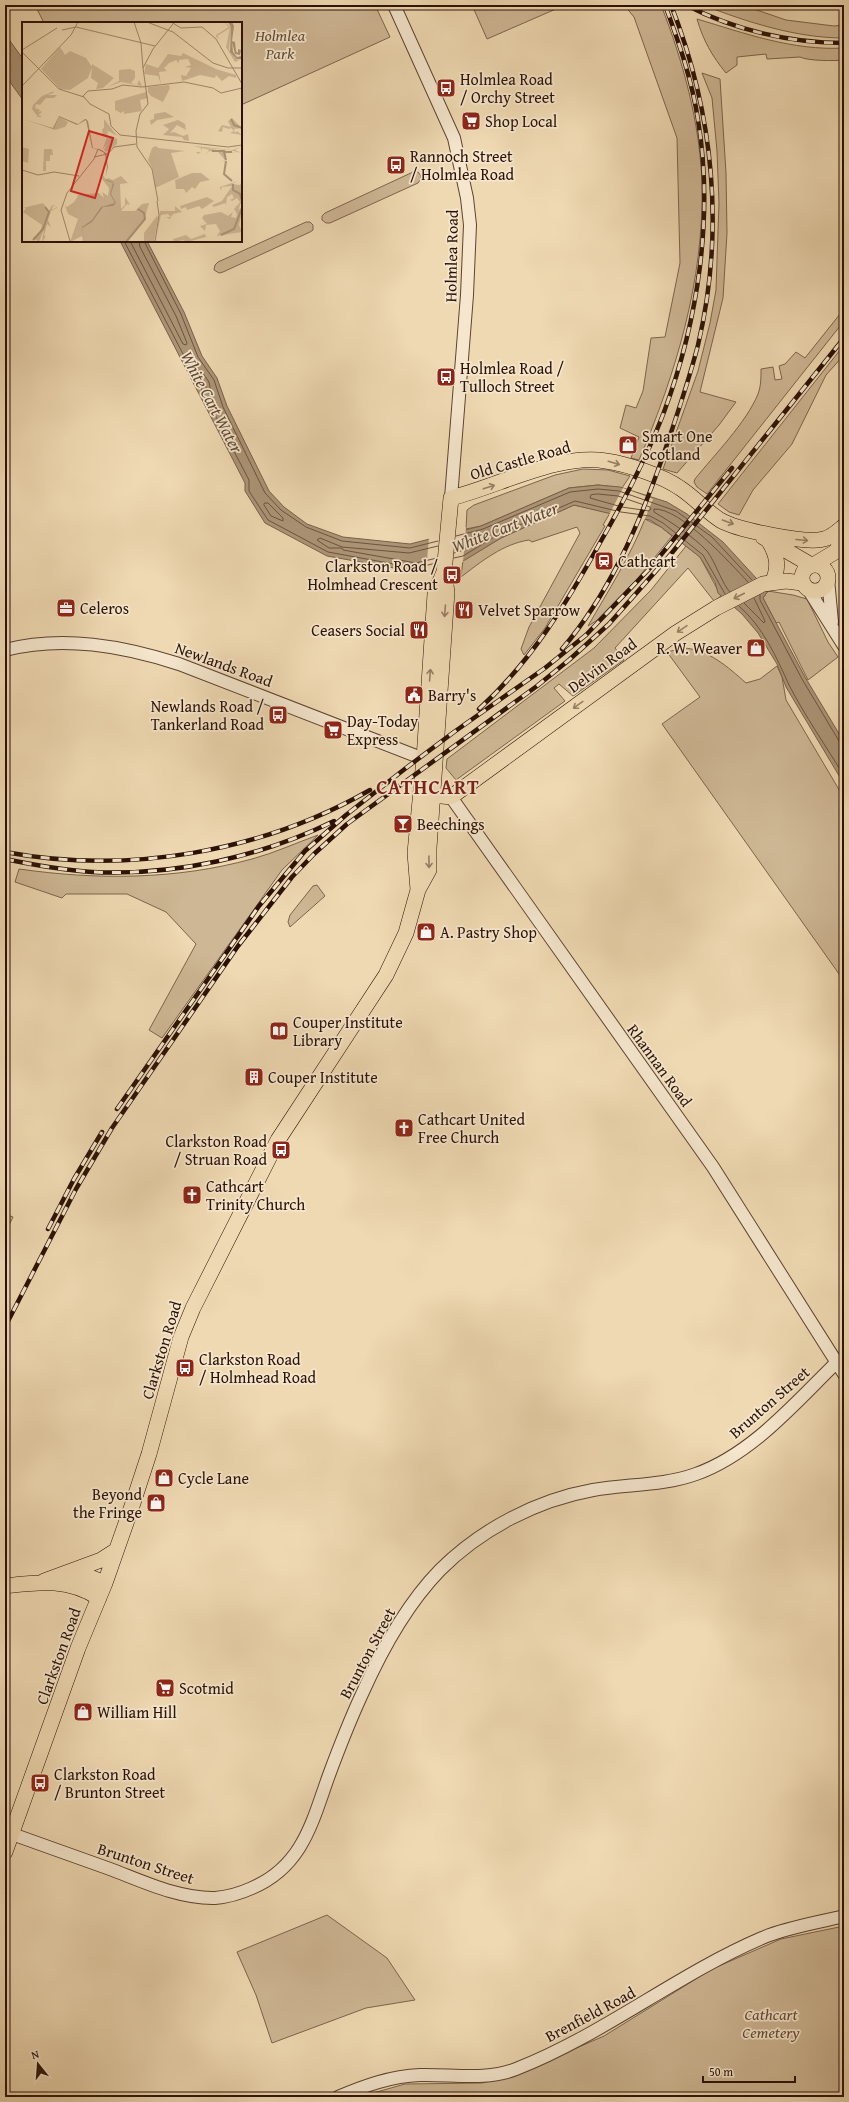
<svg xmlns="http://www.w3.org/2000/svg" width="849" height="2102" font-family="'Gentium Book Plus',serif">
<style>
.green{fill:#ceb794;stroke:#7c644c}
.water{fill:#ac9577;stroke:#786049}
.pier{fill:#efd9b2}
.lines{fill:none;stroke-linecap:round;stroke-linejoin:round}
.shore{stroke:#6c533e;stroke-width:1}
.minor-casing{stroke:#5c4330;stroke-width:14}
.major-casing{stroke:#2b1104;stroke-width:16}
.minor{stroke:#f5e6cd;stroke-width:12}
.major{stroke:#efd9b2;stroke-width:15}
.rail-casing{stroke:#2b1104;stroke-width:4.5}
.rail{stroke:#f5e6cd;stroke-width:3;stroke-dasharray:9;stroke-linecap:butt}
.oneway{stroke:#977f64}
.labels{text-anchor:middle;stroke-width:3.5;stroke-linejoin:round;paint-order:stroke}
.park-label{font-size:16px;font-style:italic;fill:#644b36;stroke:#f5e6cd}
.poi-label{font-size:16px;fill:#2b1104;stroke:#f5e6cd;text-anchor:start}
.street-label{font-size:16px;fill:#2b1104;stroke:#f5e6cd}
.water-label{font-size:17px;font-style:italic;fill:#5f4632;stroke:#f5e6cd}
.district-label{font-size:20px;font-weight:bold;letter-spacing:1px;fill:#7a1f14;stroke:#f5e6cd}
.inset-river{fill:none;stroke:#ac9577;stroke-width:2}
.inset-road{fill:none;stroke:#a1896c;stroke-width:1}
.view{fill:#d62828;fill-opacity:0.15;stroke:#d62828;stroke-width:2}
.inset-edge{fill:none;stroke:#2b1104;stroke-width:2}
</style>
<rect width="100%" height="100%" fill="#efd9b2"/>
<filter id="stains"><feTurbulence type="fractalNoise" baseFrequency=".005" numOctaves="4"/><feColorMatrix values="0 0 0 0 .2 0 0 0 0 .09 0 0 0 0 .02 0 0 0 .5 -.17"/></filter>
<radialGradient id="worn" r=".72"><stop offset=".6" stop-color="#630" stop-opacity="0"/><stop offset="1" stop-color="#630" stop-opacity=".3"/></radialGradient>
<path class="green" d="M35,5H375L390,37L241,105V23H44Z
M472,5H565L487,39Z
M624,5H661C683,61 700,123 702,184C704,281 676,373 639,460L631,458L639,437L620,428L626,405L636,408L643,391L651,338L665,337L680,263L677,138L634,17Z
M703,5H742L786,20L834,26L844,25V38C796,38 747,22 703,5Z
M697,19C744,33 793,51 844,48V60C834,61 808,61 800,57L767,59L766,54L737,57V65L726,73C712,56 703,40 697,19Z
M702,73L720,79L726,173L727,233L723,298L700,392L736,402L719,425L677,473L663,469L698,371L710,323L716,290L719,203L717,151L712,98Z
M413,172H418L421,176L420,180L418,183L330,223H326L322,220V216L325,213Z
M306,222H310L313,225V230L310,232L223,272L219,273L214,270L215,265L218,262Z
M844,309V321L707,494L697,487L694,482L695,479C715,454 746,423 758,394C761,386 761,378 761,369L773,367L775,380L782,379L779,366L785,364L796,352L805,358Z
M844,345V355L826,375L792,444L753,490L739,515L729,512L718,504Z
M583,469L608,470L630,476L622,488L598,485L569,488L481,526L466,529L467,510L474,505L555,475Z
M574,505L610,513L603,525L605,526L545,628L524,655L521,649L529,627L580,533L577,527L532,542L529,540C503,544 482,561 461,577L463,560L501,538Z
M645,519L661,527L672,536L638,578L596,621L588,626C608,591 630,557 645,519Z
M686,546L700,557L721,596L714,601L688,568L615,648L624,660L573,696L559,684L554,688L565,701L456,780L446,768L447,759L594,648L651,590Z
M768,591L793,595L807,599L828,642L838,657L808,680L779,622L776,623L763,598Z
M683,648C708,649 728,667 746,683L760,679L777,666L782,677L786,700L844,798V981L662,724L700,697L667,652Z
M318,835L282,870L162,1038L149,1030L196,944L166,912L127,894H66L62,898L15,882L19,869C97,880 175,880 252,859C274,853 296,843 318,835Z
M317,885L325,896L290,927L288,922L290,915L313,886Z
M5,1214L13,1217L5,1233Z
M327,1915L387,1958L415,2000L366,2008L272,2043L256,1995L237,1952Z
M844,1926V2097H359L405,2084L482,2083L514,2075L604,2036L712,1969L781,1939Z"/>
<path class="water" d="M5,34L23,59V100L5,75Z
M120,241H147L184,312L202,356L217,378L227,406L269,491L284,507L307,524L343,537L410,544L481,526L569,488L598,485L620,487L667,502L687,514L723,542L768,591L763,598L805,677L844,742V784L786,687L777,664L758,633L742,614L718,593L715,582L700,557L661,527L650,520L620,516L574,505L501,538L465,560L416,572L327,556L265,523L245,491V483Z"/>
<path class="pier" d="M623,488L653,499L644,521L609,515Z
M466,527L463,562L426,572L429,537Z"/>
<g class="lines">
<path class="shore" d="M124,241L249,480V491L268,520L328,552L416,568L436,563
M130,241L183,344L186,345L187,343L176,316L140,247L139,241
M144,241L181,314L198,357L214,380L223,407L265,493L281,510L306,527L342,541L410,548L438,541
M200,372H202L209,382L211,393H209L199,374Z
M598,494L618,496L650,507L651,509L649,511L622,507L590,498L591,495Z
M265,503H268L283,518V521L271,516L264,505Z
M456,536L483,529L570,492L598,489L619,491L676,511L712,537L752,580
M454,553L461,551L483,537L480,535L455,541
M437,558L416,563L343,550L342,548H329L317,540L320,538L342,547L409,553L438,546
M454,558L463,556L499,534L575,501L621,512L650,516L663,523L703,555L725,594
M730,592C723,586 715,561 707,551C694,537 671,522 654,512V509C681,508 730,563 748,582
M760,595V600L802,679L839,741L844,743
M744,603L764,623L765,621L754,598
M739,606C763,627 776,656 789,685C805,716 826,746 844,776"/>
<defs>
<path id="minor" d="M394,5L454,138L467,198L470,225L467,295L451,498
M828,579L832,622
M808,589L844,646
M5,650C63,635 123,646 179,664L424,759
M451,797L713,1167L844,1374
M12,1834C45,1846 77,1857 110,1869C142,1881 179,1899 215,1898C227,1897 241,1893 252,1888C303,1866 312,1822 329,1775C339,1748 350,1720 362,1694C382,1649 406,1605 440,1570C481,1529 537,1500 593,1490C627,1484 663,1486 696,1474C752,1454 795,1403 836,1363
M338,2097C364,2086 391,2076 420,2075C451,2074 487,2081 516,2069C603,2035 676,1975 762,1938C788,1927 817,1923 844,1916"/>
<path id="major" d="M763,537L811,565
M768,540C777,554 780,567 772,583
M815,564L835,552L844,540
M802 578a13 13 0 1 1 26 0a13 13 0 1 1-26 0Z
M433,795L451,797L676,633L716,608L763,584L786,581L802,583
M418,890L415,853L424,759L435,594L443,574
M68,1576H87L105,1583
M44,1581L101,1560L115,1551
M5,1586C40,1582 68,1578 99,1598
M5,1852L78,1648L105,1583L132,1506L149,1454L181,1337L193,1308L278,1140L386,975L406,933L418,890L429,870V848L447,592L444,573L451,498C499,486 558,453 606,461C627,464 663,476 680,488C694,497 706,511 720,520C737,530 806,544 824,539C832,537 838,531 844,526"/>
</defs>
<use href="#minor" class="minor-casing"/>
<use href="#major" class="major-casing"/>
<use href="#minor" class="minor"/>
<use href="#major" class="major"/>
<defs>
<path id="rail" d="M686,5C734,30 790,43 844,43
M562,649C609,594 638,527 662,459C675,421 688,384 698,345C725,231 714,114 671,5
M479,709C531,662 568,601 601,541C625,499 647,457 664,412C698,321 714,216 698,120C692,80 679,43 665,5
M5,852C128,875 262,852 370,790
M5,859C34,865 63,870 92,872C174,876 261,857 334,821
M117,1109L259,906L305,851L346,815L406,768L454,732L545,668L586,635L651,567L732,468
M48,1229L74,1179L102,1132
M5,1327L76,1189L112,1128L238,946L292,877L314,854L347,824L537,686L569,660L609,624L671,554L844,338"/>
</defs>
<use href="#rail" class="rail-casing"/>
<use href="#rail" class="rail"/>
</g>
<defs><path id="oneway-shaft" d="M-6 0H5M1.5-3L5.5 0L1.5 3" fill="none" stroke-width="1.6" stroke-linecap="round" stroke-linejoin="round"/></defs>
<g class="oneway">
<use href="#oneway-shaft" transform="translate(614 463) rotate(16)"/>
<use href="#oneway-shaft" transform="translate(489 487) rotate(-18)"/>
<use href="#oneway-shaft" transform="translate(728 522) rotate(20)"/>
<use href="#oneway-shaft" transform="translate(802 540) rotate(5)"/>
<use href="#oneway-shaft" transform="translate(739 596) rotate(153)"/>
<use href="#oneway-shaft" transform="translate(445 611) rotate(94)"/>
<use href="#oneway-shaft" transform="translate(682 629) rotate(146)"/>
<use href="#oneway-shaft" transform="translate(430 675) rotate(-86)"/>
<use href="#oneway-shaft" transform="translate(578 705) rotate(144)"/>
<use href="#oneway-shaft" transform="translate(429 862) rotate(89)"/>
</g>
<defs>
<symbol id="bus-square" viewBox="-11 -11 22 22"><rect x="-9" y="-9" width="18" height="18" rx="4" fill="#8f2418" stroke="#f5e6cd"/><path d="M-5-6H5V4H4V6H2V4H-2V6H-4V4H-5ZM-3.5-4V0h7V-4ZM-3.5 1.2v1.5H-2V1.2ZM2 1.2v1.5H3.5V1.2Z" fill="#fff"/></symbol>
<symbol id="supermarket-square" viewBox="-11 -11 22 22"><rect x="-9" y="-9" width="18" height="18" rx="4" fill="#8f2418" stroke="#f5e6cd"/><path d="M-6-5.5h2.5l.6 2H6L4.5 2H-2.5L-4.4-4H-6ZM-1.5 3.2a1.3 1.3 0 1 0 .1 0ZM3 3.2a1.3 1.3 0 1 0 .1 0Z" fill="#fff"/></symbol>
<symbol id="shop-square" viewBox="-11 -11 22 22"><rect x="-9" y="-9" width="18" height="18" rx="4" fill="#8f2418" stroke="#f5e6cd"/><path d="M-5-2.5h2.3a2.7 3.5 0 0 1 5.4 0H5L5.5 6h-11ZM-1.5-2.5h3a1.5 2.3 0 0 0-3 0Z" fill="#fff"/></symbol>
<symbol id="station-square" viewBox="-11 -11 22 22"><rect x="-9" y="-9" width="18" height="18" rx="4" fill="#8f2418" stroke="#f5e6cd"/><path d="M-3-6H3Q5-6 5-4V2Q5 4 3 4L4.5 6H3L1.5 4h-3L-3 6H-4.5L-3 4Q-5 4-5 2V-4Q-5-6-3-6ZM-3.5-4v3h7v-3ZM-3.5 1v1.5H-2V1ZM2 1v1.5H3.5V1Z" fill="#fff"/></symbol>
<symbol id="office-square" viewBox="-11 -11 22 22"><rect x="-9" y="-9" width="18" height="18" rx="4" fill="#8f2418" stroke="#f5e6cd"/><path d="M-6-3h4V-5.5h4V-3h4V5H-6ZM-1-4.5V-3h2v-1.5ZM-6 0V1H6V0Z" fill="#fff"/></symbol>
<symbol id="restaurant-square" viewBox="-11 -11 22 22"><rect x="-9" y="-9" width="18" height="18" rx="4" fill="#8f2418" stroke="#f5e6cd"/><path d="M-5-6h1v4h1v-4h1v4h1v-4h1v5L-1.5 .5V6h-2V.5L-5-1ZM5-6V6H3V1.5H1.5Q1.5-4 5-6Z" fill="#fff"/></symbol>
<symbol id="civic-square" viewBox="-11 -11 22 22"><rect x="-9" y="-9" width="18" height="18" rx="4" fill="#8f2418" stroke="#f5e6cd"/><path d="M-.6-6.5H3V-4.5H.6V-3L4-1V1h2V6H-6V1h2V-1L-.6-3ZM-1.2 2.5V6h2.4V2.5Z" fill="#fff"/></symbol>
<symbol id="bar-square" viewBox="-11 -11 22 22"><rect x="-9" y="-9" width="18" height="18" rx="4" fill="#8f2418" stroke="#f5e6cd"/><path d="M-6-5H6L.8 .8V4.5H3.5V6h-7V4.5H-.8V.8Z" fill="#fff"/></symbol>
<symbol id="library-square" viewBox="-11 -11 22 22"><rect x="-9" y="-9" width="18" height="18" rx="4" fill="#8f2418" stroke="#f5e6cd"/><path d="M-6-4Q-3-5.5-.7-3.5V5Q-3 3-6 4ZM6-4Q3-5.5 .7-3.5V5Q3 3 6 4Z" fill="#fff"/></symbol>
<symbol id="building-square" viewBox="-11 -11 22 22"><rect x="-9" y="-9" width="18" height="18" rx="4" fill="#8f2418" stroke="#f5e6cd"/><path d="M-4-6H4V6H1V3H-1V6H-4ZM-2.5-4.3h1.7v1.8h-1.7ZM.8-4.3h1.7v1.8H.8ZM-2.5-1h1.7V.8h-1.7ZM.8-1h1.7V.8H.8Z" fill="#fff"/></symbol>
<symbol id="church-square" viewBox="-11 -11 22 22"><rect x="-9" y="-9" width="18" height="18" rx="4" fill="#8f2418" stroke="#f5e6cd"/><path d="M-1.2-6h2.4v3.5h3.3v2.4h-3.3V6h-2.4V-.1h-3.3v-2.4h3.3Z" fill="#fff"/></symbol>
</defs>
<g fill-rule="evenodd">
<use href="#bus-square" x="435" y="77" width="22" height="22"/>
<use href="#supermarket-square" x="460" y="110" width="22" height="22"/>
<use href="#bus-square" x="385" y="154" width="22" height="22"/>
<use href="#bus-square" x="435" y="366" width="22" height="22"/>
<use href="#shop-square" x="617" y="434" width="22" height="22"/>
<use href="#station-square" x="593" y="550" width="22" height="22"/>
<use href="#bus-square" x="441" y="564" width="22" height="22"/>
<use href="#office-square" x="55" y="597" width="22" height="22"/>
<use href="#restaurant-square" x="453" y="599" width="22" height="22"/>
<use href="#restaurant-square" x="408" y="619" width="22" height="22"/>
<use href="#shop-square" x="745" y="637" width="22" height="22"/>
<use href="#civic-square" x="403" y="684" width="22" height="22"/>
<use href="#bus-square" x="267" y="704" width="22" height="22"/>
<use href="#supermarket-square" x="322" y="719" width="22" height="22"/>
<use href="#bar-square" x="392" y="813" width="22" height="22"/>
<use href="#shop-square" x="415" y="921" width="22" height="22"/>
<use href="#library-square" x="268" y="1020" width="22" height="22"/>
<use href="#building-square" x="243" y="1066" width="22" height="22"/>
<use href="#church-square" x="393" y="1117" width="22" height="22"/>
<use href="#bus-square" x="270" y="1139" width="22" height="22"/>
<use href="#church-square" x="181" y="1184" width="22" height="22"/>
<use href="#bus-square" x="174" y="1357" width="22" height="22"/>
<use href="#shop-square" x="153" y="1467" width="22" height="22"/>
<use href="#shop-square" x="145" y="1492" width="22" height="22"/>
<use href="#supermarket-square" x="154" y="1677" width="22" height="22"/>
<use href="#shop-square" x="72" y="1701" width="22" height="22"/>
<use href="#bus-square" x="29" y="1772" width="22" height="22"/>
</g>
<g class="labels">
<g class="park-label">
<text x="280" y="41">Holmlea<tspan x="280" dy="18">Park</tspan></text>
<text x="771" y="2020">Cathcart<tspan x="771" dy="18">Cemetery</tspan></text>
</g>
<g class="poi-label">
<text x="460" y="85">Holmlea Road<tspan x="460" dy="18">/ Orchy Street</tspan></text>
<text x="485" y="127">Shop Local</text>
<text x="410" y="162">Rannoch Street<tspan x="410" dy="18">/ Holmlea Road</tspan></text>
<text x="460" y="374">Holmlea Road /<tspan x="460" dy="18">Tulloch Street</tspan></text>
<text x="642" y="442">Smart One<tspan x="642" dy="18">Scotland</tspan></text>
<text x="618" y="567">Cathcart</text>
<text x="438" y="572" text-anchor="end">Clarkston Road /<tspan x="438" dy="18">Holmhead Crescent</tspan></text>
<text x="80" y="614">Celeros</text>
<text x="478" y="616">Velvet Sparrow</text>
<text x="405" y="636" text-anchor="end">Ceasers Social</text>
<text x="742" y="654" text-anchor="end">R. W. Weaver</text>
<text x="428" y="701">Barry's</text>
<text x="264" y="712" text-anchor="end">Newlands Road /<tspan x="264" dy="18">Tankerland Road</tspan></text>
<text x="347" y="727">Day-Today<tspan x="347" dy="18">Express</tspan></text>
<text x="417" y="830">Beechings</text>
<text x="440" y="938">A. Pastry Shop</text>
<text x="293" y="1028">Couper Institute<tspan x="293" dy="18">Library</tspan></text>
<text x="268" y="1083">Couper Institute</text>
<text x="418" y="1125">Cathcart United<tspan x="418" dy="18">Free Church</tspan></text>
<text x="267" y="1147" text-anchor="end">Clarkston Road<tspan x="267" dy="18">/ Struan Road</tspan></text>
<text x="206" y="1192">Cathcart<tspan x="206" dy="18">Trinity Church</tspan></text>
<text x="199" y="1365">Clarkston Road<tspan x="199" dy="18">/ Holmhead Road</tspan></text>
<text x="178" y="1484">Cycle Lane</text>
<text x="142" y="1500" text-anchor="end">Beyond<tspan x="142" dy="18">the Fringe</tspan></text>
<text x="179" y="1694">Scotmid</text>
<text x="97" y="1718">William Hill</text>
<text x="54" y="1780">Clarkston Road<tspan x="54" dy="18">/ Brunton Street</tspan></text>
</g>
<g class="street-label">
<text transform="translate(451 256) rotate(-89)" y="6">Holmlea Road</text>
<text transform="translate(520 460) rotate(-16)" y="6">Old Castle Road</text>
<text transform="translate(224 664) rotate(20)" y="6">Newlands Road</text>
<text transform="translate(602 665) rotate(-36)" y="6">Delvin Road</text>
<text transform="translate(660 1065) rotate(54)" y="6">Rhannan Road</text>
<text transform="translate(161 1350) rotate(-73)" y="6">Clarkston Road</text>
<text transform="translate(769 1402) rotate(-41)" y="6">Brunton Street</text>
<text transform="translate(367 1653) rotate(-62)" y="6">Brunton Street</text>
<text transform="translate(58 1656) rotate(-70)" y="6">Clarkston Road</text>
<text transform="translate(146 1863) rotate(18)" y="6">Brunton Street</text>
<text transform="translate(590 2014) rotate(-28)" y="6">Brenfield Road</text>
</g>
<g class="water-label">
<text transform="translate(212 402) rotate(62)" y="6">White Cart Water</text>
<text transform="translate(505 527) rotate(-21)" y="6">White Cart Water</text>
</g>
<g class="district-label">
<text x="428" y="794">CATHCART</text>
</g>
</g>
<g transform="translate(22 22)">
<rect width="220" height="220" fill="#efd9b2"/>
<path d="M202,0L209,5L207,28L216,38L220,37L213,40L204,25L208,6L195,14L198,17L194,15V13L207,5ZM38,25L43,33L48,29L64,36L70,45L66,56L48,68L38,67L19,47ZM161,31L194,47L214,53V56L207,54L200,59L194,53L193,56L178,53L160,59L159,53L164,54L169,46L163,45L169,43L166,37L157,38V41L154,38L147,41L142,46L145,49L137,50L139,62L136,54L122,52L124,42L136,46L146,32L159,34ZM70,42L92,56L81,66L74,67L76,61L69,56ZM108,47L113,49V56L109,61L115,63L117,58L120,64L99,60L85,65L97,59V48ZM147,63L148,66L141,80L129,74L126,70V65ZM32,69L31,71L25,73H35L32,76H24L18,83L14,82L13,86L18,88L16,91L19,89L20,90L16,93L19,94V95H16L10,87L11,83L20,74ZM124,70L126,76L118,78L120,89L102,92V89L99,91L93,88V79ZM143,90L152,95L135,98L129,103L128,98L132,97V92ZM37,95L46,100L43,105L33,108L21,104L32,107ZM210,96L220,106L212,107L213,111L215,109L220,113L208,111L212,109L209,106L207,107L201,105L200,110L196,109L200,103L209,105L206,99ZM82,97L95,114L87,109L86,111L85,104L86,118L87,114L95,117V122L84,130L82,128L85,122L81,127V126L85,115L81,114L80,107L82,106ZM156,98L163,102L164,108L155,103L148,111L152,110L161,114L166,112L167,119L162,118L160,115L141,113L147,107L141,103ZM134,124L136,126L163,129L149,131L157,155L133,166L131,148L126,138L130,126ZM172,124L210,128L219,125L213,128L220,131L207,128L182,126L216,131L204,130V138L195,141L203,138L196,130L187,129L183,134L187,128L180,126L179,130L176,132L174,130H179V126ZM0,125L7,127L6,141L0,139ZM22,127H30L31,133H28V139H24V149H21ZM170,151H179L188,158L178,160L173,167L170,165L164,171L162,167H154L153,158ZM81,153L84,158L86,156L91,158L99,154L106,161L98,162L99,187L103,183V175L108,183L105,182L99,189H113L120,182L127,181L122,199L119,200L105,220H61L60,214L48,220L56,197L46,192L43,183L45,185L52,180L56,174L47,168L55,173L77,171L82,176L80,170L86,174L87,166L80,157ZM216,159L210,162L218,163L220,160V182H218L217,188L219,186L220,190L217,203L220,210L195,214L198,209L194,202L184,203L183,209L178,204L185,202L180,196L182,193L199,190L206,194L211,190L209,195L214,196L215,192L212,187L218,180L215,176L210,179L208,178L212,176L210,172L205,175L204,183L203,181L192,185L190,183L200,179L210,164L200,165L199,169L198,165ZM185,175L192,179L180,187L177,184L165,188L164,185L159,187L158,184ZM21,181L27,189L30,183V185L31,183L34,184H31L30,188L35,185V186L29,189L26,198L29,205L25,202L22,214H24L20,220L22,207L17,220L13,217L10,219L18,210L20,203L1,190L4,186H1ZM153,184L160,190L151,192L148,197L144,195H149L146,192L139,193L134,216L138,189H153ZM135,194L136,195L132,220H122V211ZM183,212L184,215L165,220L161,218L152,220L151,217L164,213L169,217Z" fill="#ceb794"/>
<path d="M206,0H210L212,4L210,19L213,20L214,29L216,31V27L219,28L218,33L213,32L210,20L211,30L215,35L220,34V37H215L208,30L209,5ZM37,94L56,102L63,97H64L66,99L71,126L80,128L84,132L86,145L83,157L91,160L92,162L89,172L94,181L91,184L81,185L70,200L60,206L63,220L60,205L70,198L79,185L93,181L88,172L91,161L83,158L85,145L83,133L81,129L70,126L64,98L55,103L37,95L32,107L0,97L31,106Z" fill="#ac9577"/>
<path class="inset-river" d="M209,97L212,103L220,106M190,129H203M204,138L202,130H210M204,139L202,152L210,159M211,162V168L218,172L220,179M199,213L212,207L220,186M11,218L21,207L27,190L23,185M104,220L123,197L122,191L116,187"/>
<path class="inset-road" d="M112,0L119,21L121,46M125,0L151,10L191,41L206,46H220M149,0L159,6L180,5M180,5L194,17L220,62M40,8L54,5L133,24M0,28L35,6M0,30L37,67L62,75M0,64L49,13L56,0M61,74L68,82L87,92L89,104L98,113L206,125L220,123M61,74L66,69L90,67L101,63L120,65L162,60L191,66L199,71L220,66M86,132L92,125L114,122M72,135L85,132M0,148L16,153L32,150L57,154M136,179L130,147L115,125L114,109L118,92L126,82L121,46L131,27L151,2M48,219L39,188L45,171L72,137L76,127L85,132M133,220L137,193L135,179"/>
<path class="view" d="M67,109L91,116L73,176L49,169Z"/>
<rect width="220" height="220" class="inset-edge"/>
</g>
<rect width="849" height="2102" fill="none" stroke="#efd9b2" stroke-width="20"/>
<rect x="6" y="6" width="837" height="2090" fill="none" stroke="#2b1104" stroke-width="2"/>
<rect x="10" y="10" width="829" height="2082" fill="none" stroke="#2b1104"/>
<g transform="translate(38 2064) rotate(343)" stroke="#f5e6cd" stroke-width="3" paint-order="stroke">
<path d="M0-3L7 15L0 10L-7 15Z" fill="#2b1104"/>
<text y="-6" font-size="11" font-weight="bold" text-anchor="middle" fill="#2b1104">N</text>
</g>
<path d="M703 2076v6h92v-6" fill="none" stroke="#2b1104" stroke-width="2"/>
<text x="709" y="2076" font-size="12" fill="#2b1104" stroke="#f5e6cd" stroke-width="3" paint-order="stroke">50 m</text>
<rect width="100%" height="100%" filter="url(#stains)"/>
<rect width="100%" height="100%" fill="url(#worn)"/>
</svg>
